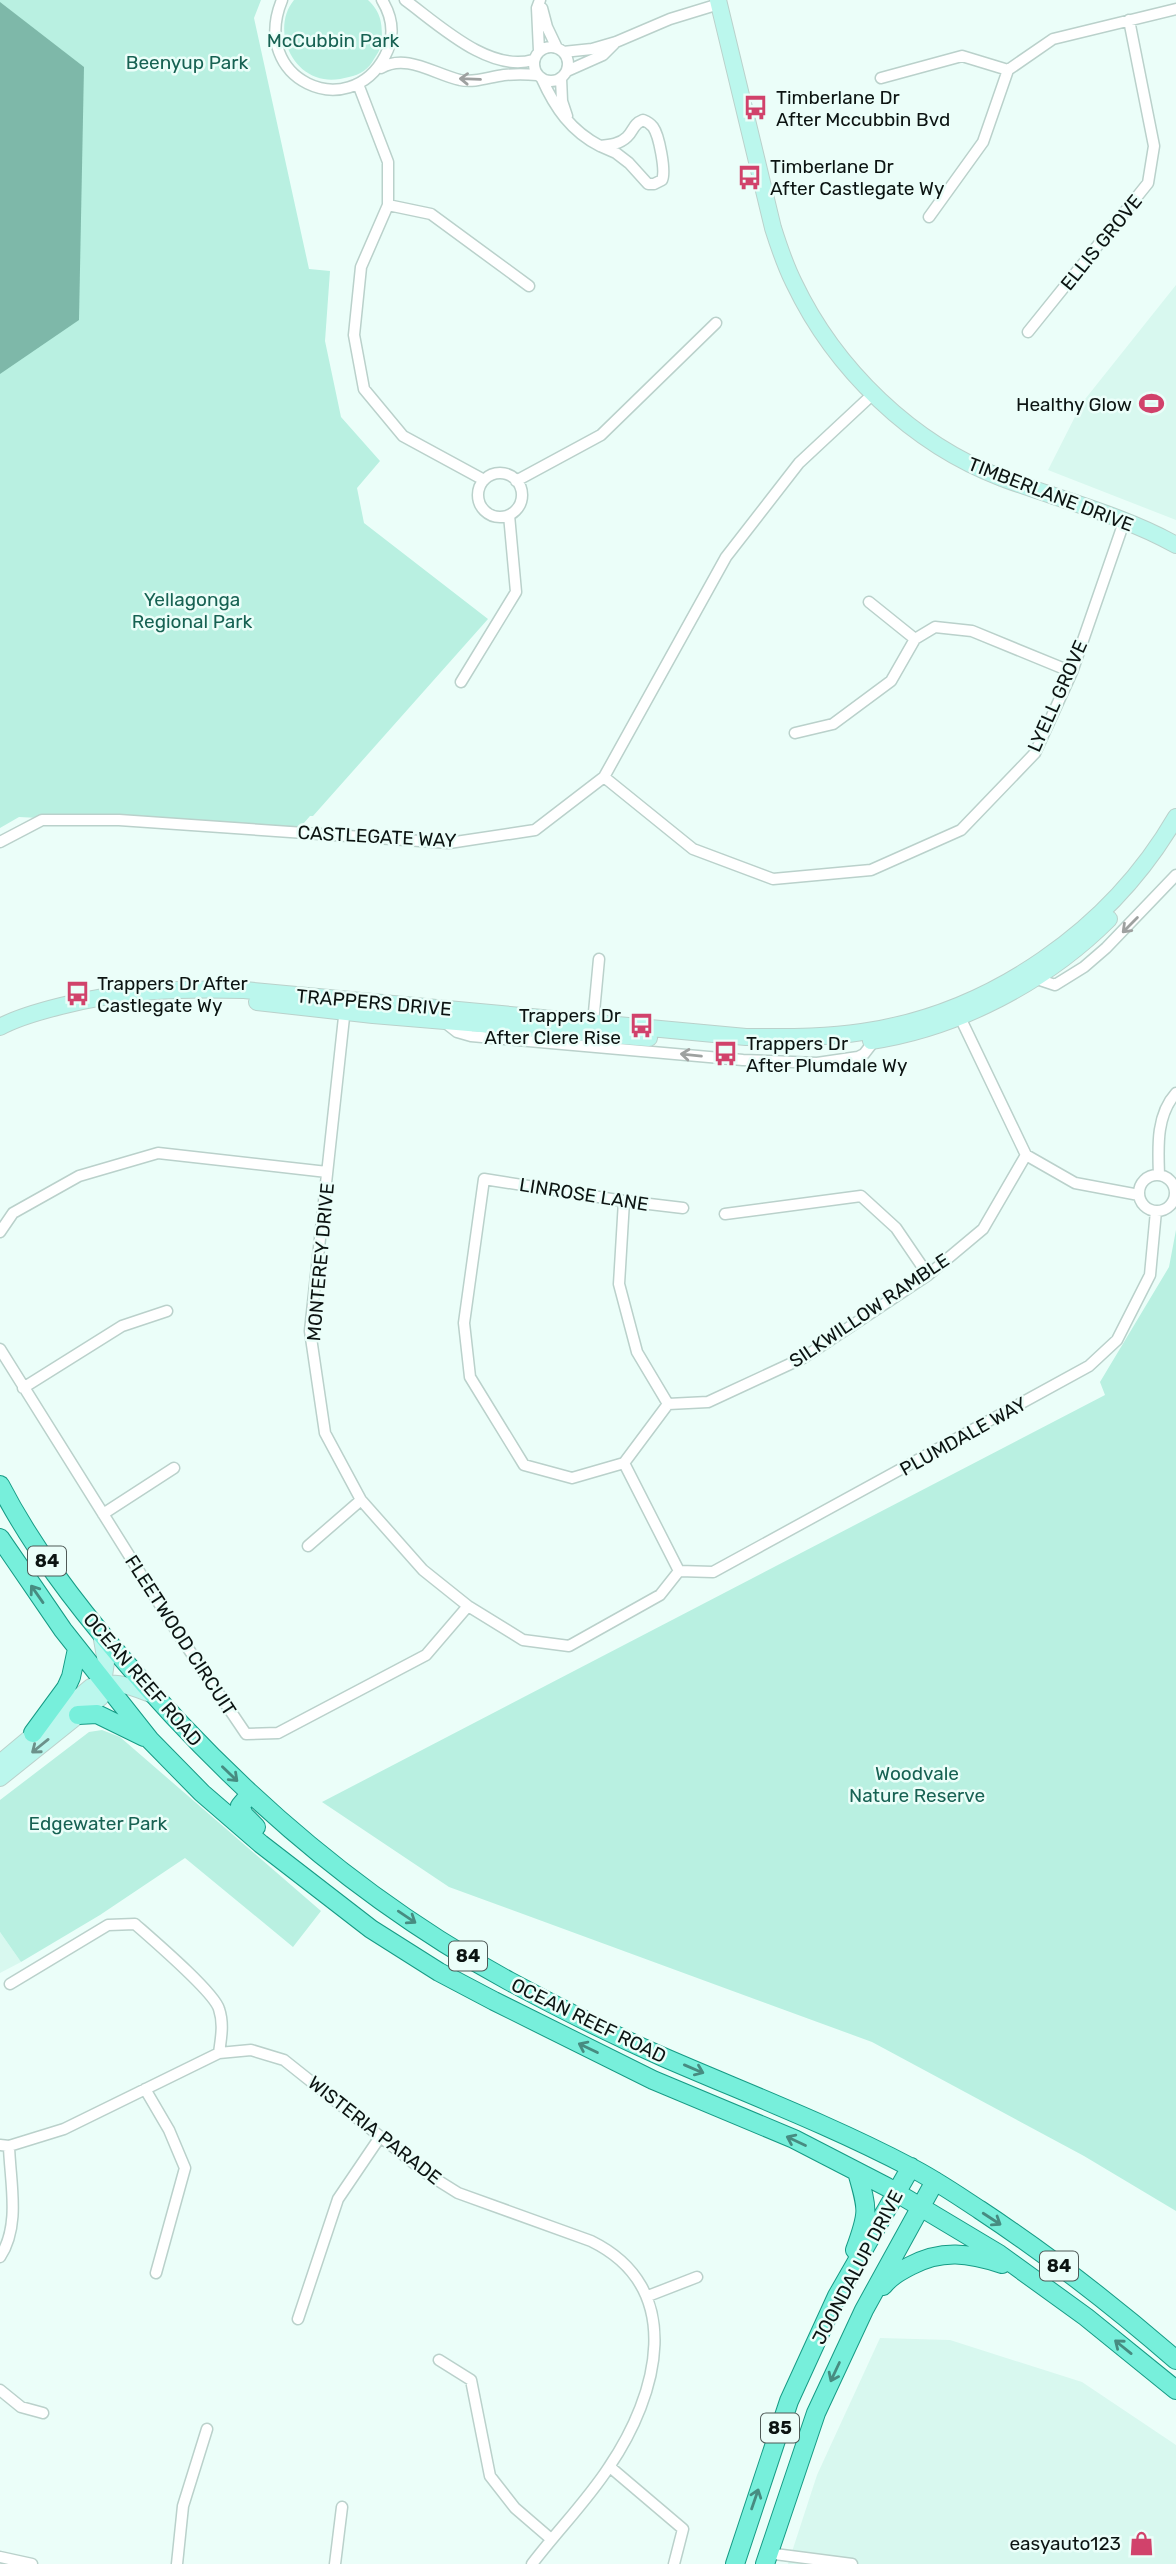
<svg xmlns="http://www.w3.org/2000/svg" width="1176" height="2564" font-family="Rubik,sans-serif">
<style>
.built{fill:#d8f8ef}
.green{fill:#b9f0e1}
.water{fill:#7eb8a9}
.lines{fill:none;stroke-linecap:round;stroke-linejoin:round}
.street-casing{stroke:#bad1cb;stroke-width:13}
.secondary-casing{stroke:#bad1cb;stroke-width:18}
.primary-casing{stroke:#169b85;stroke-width:20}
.street{stroke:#fff;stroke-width:10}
.secondary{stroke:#bbf7ed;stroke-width:16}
.primary{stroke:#77efdb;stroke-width:18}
.oneway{stroke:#9ea1a0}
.oneway2{stroke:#478c81}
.oneway3{stroke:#6c918a}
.labels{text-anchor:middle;stroke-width:5;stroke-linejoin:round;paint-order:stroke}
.shield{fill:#ebfef9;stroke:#4f5a57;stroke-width:2}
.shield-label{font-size:18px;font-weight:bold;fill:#0c1412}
.park-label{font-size:19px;fill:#176253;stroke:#ebfef9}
.poi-label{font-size:19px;fill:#0c1412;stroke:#ebfef9;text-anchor:start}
.street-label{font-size:19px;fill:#0c1412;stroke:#ebfef9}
</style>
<rect width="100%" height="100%" fill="#ebfef9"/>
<path class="built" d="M1176,285V520L1048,470L1082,403Z
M0,1932L21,1962L0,1973Z
M880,2338L950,2340L1082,2382L1176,2445V2564H788L817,2475Z"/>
<path class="green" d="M0,0H261L254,18L309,269L330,271L325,341L341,417L380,461L357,488L364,523L488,619L313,816H310L297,831L19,817L0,828Z
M294,0H368C381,12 382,23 382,39C382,47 378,53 374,59C369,69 360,75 349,77C338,80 327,81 316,77C286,66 274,24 294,0Z
M1176,1230V2211L1084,2156L872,2042L449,1887L322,1802L1105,1395L1100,1382L1169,1267Z
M102,1730L120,1737L321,1911L293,1947L185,1858L100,1915L21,1962L0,1932V1800L89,1732Z"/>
<path class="water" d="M0,2L84,67L79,320L0,374Z"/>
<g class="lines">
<defs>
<path id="street" d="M282,0C249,80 349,124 385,56C395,37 393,18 382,0
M405,0C438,24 489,73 533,60
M542,8L547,27L557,48
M534 64a17 17 0 1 1 34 0a17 17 0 1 1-34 0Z
M539,51L537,8L540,0
M563,52L592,49L616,42L670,19L719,4
M381,68C406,53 434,74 460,80C475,83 489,77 504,75C514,74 526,74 537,75
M567,71L603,55L614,44
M561,78L562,101L567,116
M881,78L962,56L1008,70
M542,79C555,108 571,131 600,146C610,145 620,144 627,137C634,130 633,124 643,120C648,122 650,123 653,127C659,135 666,171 662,180L654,184H648L629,163L616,153L600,146
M358,84L388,162V205L361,267L354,335L364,389L403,436L484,480
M388,205L431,214L529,286
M929,217L983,142L1008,70L1053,39L1176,9
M1028,332L1148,183L1154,146L1129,20
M478 495a22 22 0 1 1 44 0a22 22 0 1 1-44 0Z
M516,481L601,435L716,323
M869,602L915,639
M461,682L516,592L509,515
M795,733L833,724L891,681L915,639L935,627L972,631L1072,672
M604,777L693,849L773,879L871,870L961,830L1035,753L1072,672L1124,522
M0,842L42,820H119L449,843L535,830L604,777L726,557L799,463L873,394
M1034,978L1055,985L1084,967L1106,948L1176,875
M345,1008L310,1331L325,1433L361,1500L423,1570L468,1606L523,1640L569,1646L660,1595L679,1571L624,1463
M957,1011L1026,1155L1075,1183L1139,1195
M443,1021L457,1032L471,1036L743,1060L817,1063L858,1057L864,1054L874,1041
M593,1023L599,959
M1139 1193a18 18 0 1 1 36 0a18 18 0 1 1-36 0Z
M1159,1175C1158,1147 1156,1115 1176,1093
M624,1201L619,1284L637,1352L668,1404L624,1463
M725,1214L861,1196L896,1228L928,1275
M0,1232L13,1213L79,1176L158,1153L327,1172
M0,1349L177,1632L246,1734L278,1733L426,1655L468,1606
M23,1388L122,1326L167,1311
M668,1404L708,1402L803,1358L928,1275L983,1229L1026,1155
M624,1463L572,1478L524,1465L470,1377L464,1323L484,1179L624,1201L683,1208
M103,1514L174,1468
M308,1546L361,1500
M679,1571L713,1572L1089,1366L1117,1340L1150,1275L1156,1211
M10,1984L108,1925L135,1924C152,1939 214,1992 219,2009C224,2024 221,2038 219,2053
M145,2089L169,2130L185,2168L156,2273
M0,2145L9,2146L64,2129L219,2053L251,2050L284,2060L426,2173L458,2193L591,2241C687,2288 658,2395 609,2467C587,2501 557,2531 532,2564
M0,2257C21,2225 10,2182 9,2146
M648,2296L697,2277
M298,2319L338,2199L380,2137
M439,2360L471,2380L490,2476L515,2508L551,2539
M0,2390L21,2407L43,2413
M610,2467L683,2529L674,2564
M767,2553L852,2564
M0,2557L32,2564
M177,2564L183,2506L207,2429
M335,2564L342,2507"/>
<path id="secondary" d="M718,0L773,228C779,247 785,265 794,283C835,369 912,444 1002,478C1058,499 1125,516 1176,545
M257,1002L373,1015L649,1038
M0,1027C18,1017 41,1011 61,1006C123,990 180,988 244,990L746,1037C785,1037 823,1038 862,1032C992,1013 1111,929 1176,817
M871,1041C958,1028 1046,982 1109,919
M0,1763L91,1687C113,1679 129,1686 151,1694
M0,1778L101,1697L106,1662L101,1634"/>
<path id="primary" d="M0,1485C32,1547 75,1603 120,1656C229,1785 360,1900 509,1981C559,2008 611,2034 663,2057C746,2093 830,2125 910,2167C934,2179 957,2195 980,2210C1048,2255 1114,2306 1176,2360
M0,1538L63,1630L150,1740L202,1793L261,1844L371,1929L439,1972L494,2001L653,2080L794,2139L887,2187L999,2254L1086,2317L1176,2390
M78,1715L97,1714L144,1737
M33,1733L66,1688L71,1677L77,1649
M250,1794L240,1806L244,1815L256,1827
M855,2250C869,2212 868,2210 857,2172
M883,2286C891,2276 899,2272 910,2266C942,2249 969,2253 1002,2264
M735,2564L789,2401L837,2296L911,2167
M765,2564L816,2413L864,2310L935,2181"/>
</defs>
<use href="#street" class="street-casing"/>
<use href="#secondary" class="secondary-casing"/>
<use href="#primary" class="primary-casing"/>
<use href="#street" class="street"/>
<use href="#secondary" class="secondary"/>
<use href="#primary" class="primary"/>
</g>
<defs><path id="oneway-shaft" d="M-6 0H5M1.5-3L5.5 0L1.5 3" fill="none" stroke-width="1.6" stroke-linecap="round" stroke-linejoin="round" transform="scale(1.75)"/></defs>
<g class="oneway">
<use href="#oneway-shaft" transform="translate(470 79) rotate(-178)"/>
<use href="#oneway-shaft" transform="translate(1130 925) rotate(135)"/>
<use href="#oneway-shaft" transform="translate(691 1055) rotate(-174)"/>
</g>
<g class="oneway2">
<use href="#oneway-shaft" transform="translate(37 1594) rotate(-125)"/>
<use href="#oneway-shaft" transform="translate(230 1774) rotate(44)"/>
<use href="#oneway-shaft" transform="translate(407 1917) rotate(34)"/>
<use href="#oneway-shaft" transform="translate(588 2048) rotate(-154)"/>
<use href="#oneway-shaft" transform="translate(694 2069) rotate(23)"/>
<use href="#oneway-shaft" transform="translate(796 2141) rotate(-155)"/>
<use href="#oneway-shaft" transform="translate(992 2219) rotate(33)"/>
<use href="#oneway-shaft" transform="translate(1123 2347) rotate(-141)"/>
<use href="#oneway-shaft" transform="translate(835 2372) rotate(115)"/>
<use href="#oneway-shaft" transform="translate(755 2499) rotate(-71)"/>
</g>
<use class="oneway3" href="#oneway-shaft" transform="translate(40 1746) rotate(141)"/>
<defs>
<symbol id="bus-bare" viewBox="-9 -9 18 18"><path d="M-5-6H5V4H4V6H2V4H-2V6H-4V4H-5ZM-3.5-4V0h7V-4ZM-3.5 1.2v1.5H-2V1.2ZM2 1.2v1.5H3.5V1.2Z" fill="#d1426b" stroke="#ebfef9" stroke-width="2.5" paint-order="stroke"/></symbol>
<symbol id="stadium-bare" viewBox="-9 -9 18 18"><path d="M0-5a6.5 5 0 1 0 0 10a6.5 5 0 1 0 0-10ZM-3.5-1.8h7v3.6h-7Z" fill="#d1426b" stroke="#ebfef9" stroke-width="2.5" paint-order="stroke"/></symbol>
<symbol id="shop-bare" viewBox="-9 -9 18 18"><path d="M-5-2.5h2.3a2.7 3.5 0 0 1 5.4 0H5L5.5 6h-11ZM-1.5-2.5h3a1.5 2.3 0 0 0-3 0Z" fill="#d1426b" stroke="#ebfef9" stroke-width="2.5" paint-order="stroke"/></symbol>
</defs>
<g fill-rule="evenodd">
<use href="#bus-bare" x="738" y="90" width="35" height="35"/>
<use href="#bus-bare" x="732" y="160" width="35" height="35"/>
<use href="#stadium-bare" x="1134" y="386" width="35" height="35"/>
<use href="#bus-bare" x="60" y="976" width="35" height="35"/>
<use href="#bus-bare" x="624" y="1008" width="35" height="35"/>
<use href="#bus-bare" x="708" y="1036" width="35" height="35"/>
<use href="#shop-bare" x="1124" y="2526" width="35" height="35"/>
</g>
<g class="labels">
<g class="shield">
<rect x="28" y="1546.5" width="38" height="29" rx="5"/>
<rect x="449" y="1941.5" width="38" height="29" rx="5"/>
<rect x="1040" y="2251.5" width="38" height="29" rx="5"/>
<rect x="761" y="2413.5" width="38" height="29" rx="5"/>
</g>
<g class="shield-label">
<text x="47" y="1567">84</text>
<text x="468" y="1962">84</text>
<text x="1059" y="2272">84</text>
<text x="780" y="2434">85</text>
</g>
<g class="park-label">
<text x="333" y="47">McCubbin Park</text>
<text x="187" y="69">Beenyup Park</text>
<text x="192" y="606">Yellagonga<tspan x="192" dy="22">Regional Park</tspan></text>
<text x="917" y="1780">Woodvale<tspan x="917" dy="22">Nature Reserve</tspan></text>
<text x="98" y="1830">Edgewater Park</text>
</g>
<g class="poi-label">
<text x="776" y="104">Timberlane Dr<tspan x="776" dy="22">After Mccubbin Bvd</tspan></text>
<text x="770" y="173">Timberlane Dr<tspan x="770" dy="22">After Castlegate Wy</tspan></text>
<text x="1132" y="411" text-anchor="end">Healthy Glow</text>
<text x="97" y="990">Trappers Dr After<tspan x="97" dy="22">Castlegate Wy</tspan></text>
<text x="621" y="1022" text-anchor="end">Trappers Dr<tspan x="621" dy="22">After Clere Rise</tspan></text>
<text x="746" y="1050">Trappers Dr<tspan x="746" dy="22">After Plumdale Wy</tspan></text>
<text x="1121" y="2550" text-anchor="end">easyauto123</text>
</g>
<g class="street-label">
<text transform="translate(1101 242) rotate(-51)" y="7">ELLIS GROVE</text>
<text transform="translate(1051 494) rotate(21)" y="7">TIMBERLANE DRIVE</text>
<text transform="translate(1057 696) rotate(-66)" y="7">LYELL GROVE</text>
<text transform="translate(377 836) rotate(3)" y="7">CASTLEGATE WAY</text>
<text transform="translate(374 1002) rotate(5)" y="7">TRAPPERS DRIVE</text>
<text transform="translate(584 1194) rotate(9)" y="7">LINROSE LANE</text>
<text transform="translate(320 1262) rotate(-85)" y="7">MONTEREY DRIVE</text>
<text transform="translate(869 1310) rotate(-34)" y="7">SILKWILLOW RAMBLE</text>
<text transform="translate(963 1436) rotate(-29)" y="7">PLUMDALE WAY</text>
<text transform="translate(181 1635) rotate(57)" y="7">FLEETWOOD CIRCUIT</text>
<text transform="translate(143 1679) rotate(49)" y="7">OCEAN REEF ROAD</text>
<text transform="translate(589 2020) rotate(26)" y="7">OCEAN REEF ROAD</text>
<text transform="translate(375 2130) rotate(38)" y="7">WISTERIA PARADE</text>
<text transform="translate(857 2267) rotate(-62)" y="7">JOONDALUP DRIVE</text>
</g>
</g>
</svg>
